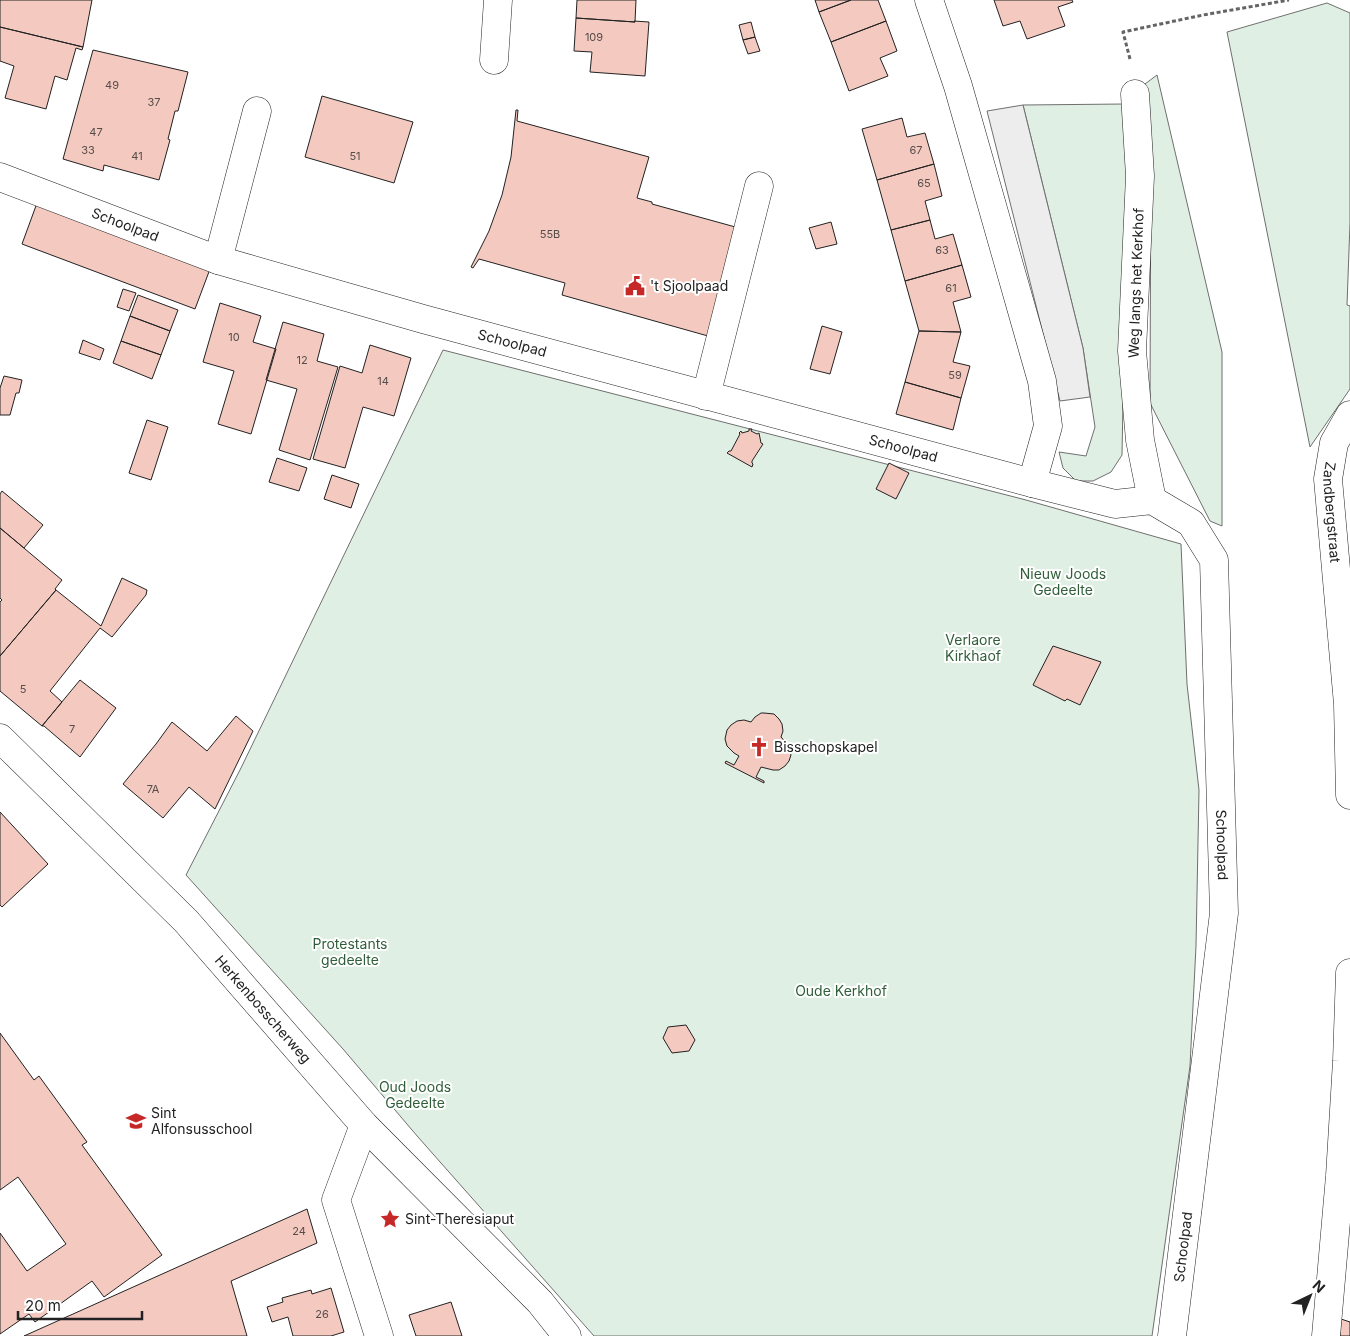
<svg xmlns="http://www.w3.org/2000/svg" width="1350" height="1336" font-family="Inter,sans-serif">
<style>
.green{fill:#e0efe3;stroke:#6f6f6f}
.parking{fill:#ededed;stroke:#6f6f6f}
.building{fill:#f3c9c0;stroke:#222}
.lines{fill:none;stroke-linecap:round;stroke-linejoin:round}
.minor-casing{stroke:#222;stroke-width:29}
.path{stroke:#646464;stroke-width:3;stroke-dasharray:4 2.5;stroke-linecap:butt}
.minor{stroke:#fff;stroke-width:28}
.labels{text-anchor:middle;stroke-width:4;stroke-linejoin:round;paint-order:stroke}
.number-label{font-size:11px;fill:#564c4a}
.street-label{font-size:14px;fill:#222;stroke:#fff}
.poi-label{font-size:14px;fill:#222;stroke:#fff;text-anchor:start}
.park-label{font-size:14px;fill:#2f5e38;stroke:#fff}
</style>
<rect width="100%" height="100%" fill="#fff"/>
<path class="green" d="M1327,3L1350,13V223L1347,305L1350,306V389L1310,447L1227,32Z
M1157,75L1222,352V526L1210,521L1150,403L1151,138L1141,87Z
M1124,104L1127,182L1122,455L1111,472L1093,481H1076L1063,468L1059,452L1086,456L1095,427L1083,348L1023,105Z
M443,350L1026,500L1181,544L1187,684L1199,790L1196,946L1190,1066L1152,1336H594L418,1137L343,1049L186,875L241,768Z"/>
<path class="parking" d="M1023,105L1083,348L1090,397L1060,401L987,111Z"/>
<path class="building" d="M0,0H92L83,47L0,27Z
M577,0H636L635,22L576,18Z
M815,0H851L819,12Z
M851,0H878L886,21L831,42L819,12Z
M994,0H1072L1073,2L1058,7L1065,26L1027,39L1020,21L1003,26Z
M576,18L635,22L634,21L649,22L645,76L590,72L592,52L574,51Z
M886,21L897,51L880,58L888,76L849,91L831,42Z
M751,22L755,37L743,40L739,25Z
M0,27L83,47L82,50L76,48L67,80L55,76L46,109L5,98L14,66L0,61Z
M755,37L760,51L748,54L743,40Z
M93,50L188,72L178,111H175L168,139L170,140L159,180L104,165L103,171L63,159Z
M322,96L413,122L394,183L305,157Z
M516,110H518L517,121L649,157L637,198L652,202V204L739,228L708,336L562,295L565,283L479,259L473,268L471,267L489,231L502,195L511,157Z
M902,118L907,137L925,133L934,164L877,180L862,129Z
M934,164L942,196L925,201L930,220L891,230L877,180Z
M37,203L210,269L195,309L22,244Z
M930,220L935,239L953,234L962,265L905,281L891,230Z
M831,222L837,244L816,249L809,228Z
M962,265L971,297L953,302L961,332L919,331L905,281Z
M123,289L136,293L129,311L117,307Z
M138,295L178,310L170,331L130,316Z
M220,303L261,316L253,342L276,349L251,434L218,424L234,371L203,362Z
M130,316L170,331L161,355L121,341Z
M283,322L324,334L317,361L338,367L310,460L279,450L297,389L266,380Z
M822,326L842,332L830,374L810,369Z
M919,331L961,332L953,362L970,366L961,398L905,382Z
M83,340L104,349L100,360L79,353Z
M121,341L161,355L152,379L113,363Z
M370,345L411,358L394,416L363,407L345,468L313,459L340,366L362,373Z
M4,376L22,380L19,393H16L10,415H0V388Z
M905,382L961,398L953,430L896,414Z
M147,420L168,427L151,480L129,473Z
M749,429H752L751,431L757,434L759,433L761,443L763,444L752,461V463L753,464L752,467L727,453L729,451H731L740,434L739,433L741,431L742,433L749,431Z
M277,458L307,468L299,491L269,482Z
M889,463L909,473L896,499L876,489Z
M332,475L359,484L351,508L324,499Z
M2,491L43,525L24,548L0,528V494Z
M0,528L62,580L55,589L56,590L0,656V602L2,600L0,598Z
M122,578L147,590L146,595L112,637L100,628L50,691L62,702L42,726L0,691V656L56,590L101,626Z
M1053,646L1101,662L1080,705L1067,699L1065,701L1033,685Z
M80,680L116,708L80,757L44,726H42Z
M761,713H764L774,714L779,719L782,724L783,731L781,737L788,745L791,755L789,761L785,766L779,770H773L761,767L756,777L764,781V783L725,763L726,761L734,765L739,756L734,753L727,746L725,739L727,730L731,725L737,721L744,720L751,722L755,717Z
M236,716L253,731L215,809L189,787L163,818L123,784L156,744L172,722L207,751Z
M0,812L48,864L2,907L0,905Z
M686,1025L695,1040L689,1051L672,1053L663,1038L668,1027Z
M0,1033L34,1080L39,1076L87,1142L82,1145L162,1255L104,1297L92,1281L35,1322L29,1314L0,1334V1233L27,1271L66,1244L18,1177L0,1190Z
M307,1209L317,1243L231,1281L247,1336H24Z
M331,1288L344,1332L331,1336H293L288,1317L272,1322L267,1307L283,1302L282,1298L311,1290L312,1294Z
M451,1302L462,1336H416L409,1315Z
M1341,1319L1350,1322V1336H1340Z"/>
<g class="lines">
<defs>
<g id="minor">
<path d="M929,0L958,86L1042,381L1048,426L1032,483"/>
<path d="M494,60L498,0"/>
<path d="M1135,94L1140,176L1132,351L1140,440L1152,500"/>
<path id="s1" d="M0,177L218,260L423,319L1032,483L1115,504L1152,500L1191,523L1214,560L1224,913L1172,1336"/>
<path d="M218,260L257,111"/>
<path d="M706,396L759,186"/>
<path id="s2" d="M1350,415L1334,443L1328,479L1348,704L1350,795"/>
<path id="s3" d="M0,738L186,921L364,1125L540,1302L567,1336"/>
<path d="M364,1125L336,1200L379,1336"/>
<path d="M1326,1336L1340,1176L1347,1061L1350,973"/>
</g>
</defs>
<use href="#minor" class="minor-casing"/>
<path class="path" d="M1130,59L1123,32L1203,15L1289,0"/>
<use href="#minor" class="minor"/>
</g>
<defs>
<symbol id="civic-bare" viewBox="-9 -9 18 18"><path d="M-.6-6.5H3V-4.5H.6V-3L4-1V1h2V6H-6V1h2V-1L-.6-3ZM-1.2 2.5V6h2.4V2.5Z" fill="#c62828" stroke="#fff" stroke-width="2.5" paint-order="stroke"/></symbol>
<symbol id="church-bare" viewBox="-9 -9 18 18"><path d="M-1.2-6h2.4v3.5h3.3v2.4h-3.3V6h-2.4V-.1h-3.3v-2.4h3.3Z" fill="#c62828" stroke="#fff" stroke-width="2.5" paint-order="stroke"/></symbol>
<symbol id="school-bare" viewBox="-9 -9 18 18"><path d="M0-5L7-2L0 1L-7-2ZM-4 1L0 2.5L4 1V4Q0 6-4 4Z" fill="#c62828" stroke="#fff" stroke-width="2.5" paint-order="stroke"/></symbol>
<symbol id="sight-bare" viewBox="-9 -9 18 18"><path d="M0-6L1.8-2.2L6-1.7L2.9 1.2L3.7 5.4L0 3.3L-3.7 5.4L-2.9 1.2L-6-1.7L-1.8-2.2Z" fill="#c62828" stroke="#fff" stroke-width="2.5" paint-order="stroke"/></symbol>
</defs>
<g fill-rule="evenodd">
<use href="#civic-bare" x="621" y="272" width="28" height="28"/>
<use href="#church-bare" x="745" y="733" width="28" height="28"/>
<use href="#school-bare" x="122" y="1107" width="28" height="28"/>
<use href="#sight-bare" x="376" y="1205" width="28" height="28"/>
</g>
<g class="labels">
<g class="number-label">
<text x="594" y="41">109</text>
<text x="112" y="89">49</text>
<text x="154" y="106">37</text>
<text x="96" y="136">47</text>
<text x="88" y="154">33</text>
<text x="916" y="154">67</text>
<text x="137" y="160">41</text>
<text x="355" y="160">51</text>
<text x="924" y="187">65</text>
<text x="550" y="238">55B</text>
<text x="942" y="254">63</text>
<text x="951" y="292">61</text>
<text x="234" y="341">10</text>
<text x="302" y="364">12</text>
<text x="955" y="379">59</text>
<text x="383" y="385">14</text>
<text x="23" y="693">5</text>
<text x="72" y="733">7</text>
<text x="153" y="793">7A</text>
<text x="299" y="1235">24</text>
<text x="322" y="1318">26</text>
</g>
<g class="street-label">
<text dy="5" stroke="none"><textPath href="#s1" startOffset="134">Schoolpad</textPath></text>
<text transform="translate(1136 283) rotate(-88)" y="5">Weg langs het Kerkhof</text>
<text dy="5" stroke="none"><textPath href="#s1" startOffset="539">Schoolpad</textPath></text>
<text dy="5" stroke="none"><textPath href="#s1" startOffset="944">Schoolpad</textPath></text>
<text dy="5" stroke="none"><textPath href="#s2" startOffset="102">Zandbergstraat</textPath></text>
<text dy="5" stroke="none"><textPath href="#s1" startOffset="1574">Schoolpad</textPath></text>
<text dy="5" stroke="none"><textPath href="#s3" startOffset="378">Herkenbosscherweg</textPath></text>
<text transform="translate(1183 1247) rotate(-83)" y="5">Schoolpad</text>
</g>
<g class="poi-label">
<text x="650" y="291">'t Sjoolpaad</text>
<text x="774" y="752">Bisschopskapel</text>
<text x="151" y="1118">Sint<tspan x="151" dy="16">Alfonsusschool</tspan></text>
<text x="405" y="1224">Sint-Theresiaput</text>
</g>
<g class="park-label">
<text x="1063" y="579">Nieuw Joods<tspan x="1063" dy="16">Gedeelte</tspan></text>
<text x="973" y="645">Verlaore<tspan x="973" dy="16">Kirkhaof</tspan></text>
<text x="350" y="949">Protestants<tspan x="350" dy="16">gedeelte</tspan></text>
<text x="841" y="996">Oude Kerkhof</text>
<text x="415" y="1092">Oud Joods<tspan x="415" dy="16">Gedeelte</tspan></text>
</g>
</g>
<g transform="translate(1310 1296) rotate(43)" stroke="#ffffff" stroke-width="4" paint-order="stroke">
<path d="M0-4L9 19L0 12L-9 19Z" fill="#222222"/>
<text y="-8" font-size="14" font-weight="bold" text-anchor="middle" fill="#222222">N</text>
</g>
<path d="M18 1311v8h124v-8" fill="none" stroke="#222222" stroke-width="2.5"/>
<text x="25" y="1311" font-size="15" fill="#222222" stroke="#ffffff" stroke-width="4" paint-order="stroke">20 m</text>
</svg>
